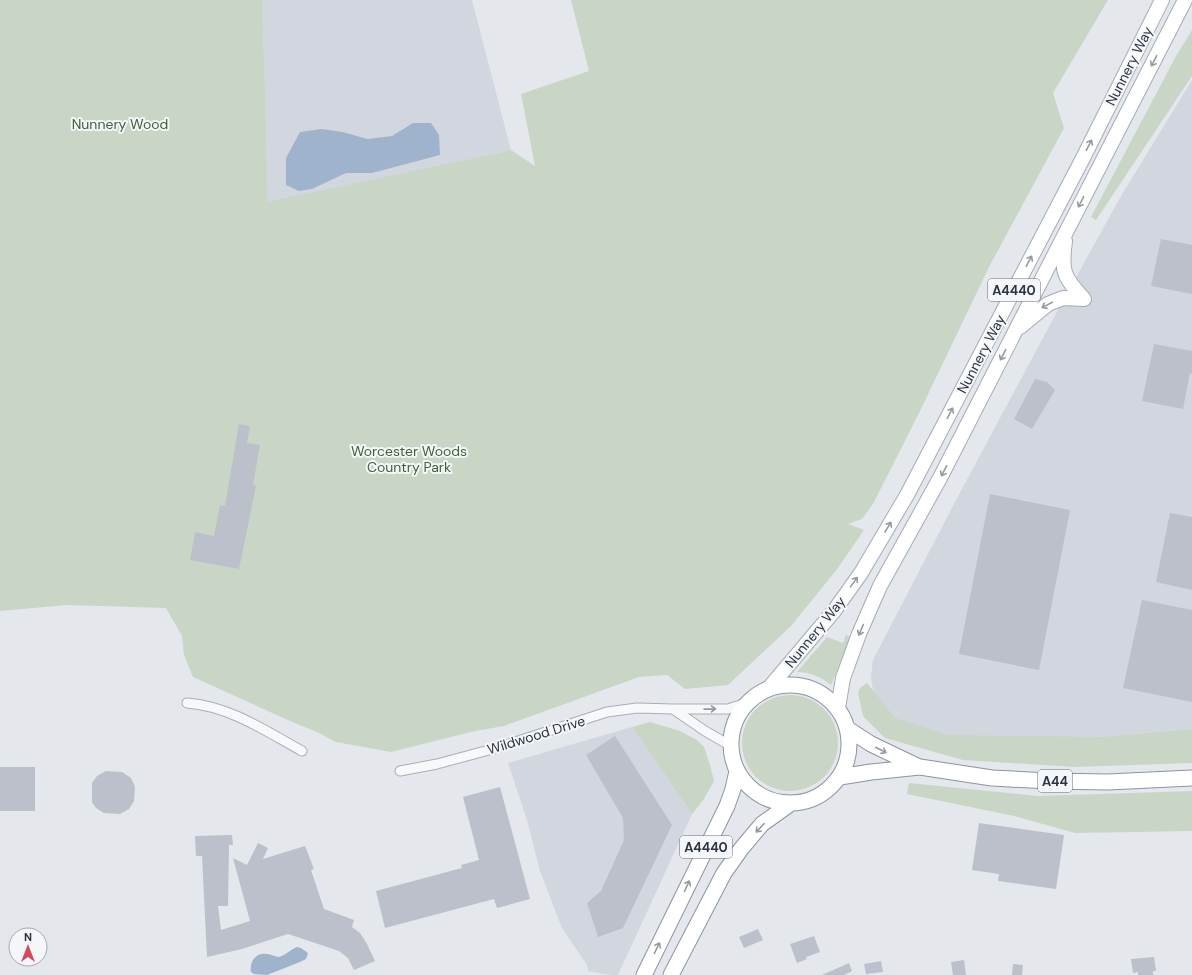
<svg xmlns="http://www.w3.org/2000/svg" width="1192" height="975" font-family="'DM Sans',sans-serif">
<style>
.built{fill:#d2d6de}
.green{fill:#c9d6c5}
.water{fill:#9fb4cc}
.building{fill:#bbc0ca}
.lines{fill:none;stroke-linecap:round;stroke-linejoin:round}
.minor-casing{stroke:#a9aeb7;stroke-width:11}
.primary-casing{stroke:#a3abb8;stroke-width:16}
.trunk-casing{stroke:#8b94a3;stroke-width:17}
.minor{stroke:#f7f8fa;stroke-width:9}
.primary{stroke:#fff;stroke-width:14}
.trunk{stroke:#fff;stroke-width:15}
.oneway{stroke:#959aa2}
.oneway2{stroke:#9196a0}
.labels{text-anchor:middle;stroke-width:4;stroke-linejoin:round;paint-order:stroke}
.shield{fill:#f4f6f9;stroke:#676e7b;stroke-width:1}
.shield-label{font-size:13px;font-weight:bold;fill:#2b3445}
.street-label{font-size:14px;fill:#2b3445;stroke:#f4f6f9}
.park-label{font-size:14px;fill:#3f6138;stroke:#f4f6f9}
</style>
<rect width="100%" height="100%" fill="#e4e7ec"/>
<path class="built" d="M262,0H472L511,150L266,203L265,87Z
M1192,80V729L1099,737L964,739L913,730L882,712L874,697L871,677L873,660L955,502L1058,310L1121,196Z
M632,727L692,814L618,975H611L588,971L587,965L562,928L540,871L527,820L508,763Z"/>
<path class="green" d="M0,0H262L265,87L267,202L511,150L535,166L521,94L589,71L571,0H1108L1053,93L1064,128L989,267L920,411L873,504L862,519L848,524L864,530L838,568L791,626L728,685L685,689L667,675L639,677L504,726L475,731L391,752L336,742L317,732L290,721L193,677L184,655L182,636L166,608L67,605L0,611Z
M1192,30V76L1096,220L1091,217L1176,56Z
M846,635L851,637L831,685C821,677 810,672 797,672L827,637L843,643Z
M867,683L895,718L948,735L1099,737L1192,729V763L1075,767L963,760L885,738L863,716L858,693L860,688Z
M742 743a48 48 0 1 1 96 0a48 48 0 1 1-96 0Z
M650,722L680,731L697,740L704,747L710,765L714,781L704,799L692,814L632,727Z
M909,783L1038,796L1192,791V831L1075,833L1014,816L907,794Z"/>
<path class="water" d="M413,123H431L439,135L440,155L372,173H346L312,189L299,191L286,185V158L300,132L322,129L343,132L367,139L392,136Z
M297,947L301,948L308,953L306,959L300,962L267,975L254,974L251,972C249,962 256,952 267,954C271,954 275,957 279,957C286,955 291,949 297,947Z"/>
<path class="building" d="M1161,239L1192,245V294L1151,286Z
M1154,344L1192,351V374L1190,373L1183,409L1142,401Z
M1035,379L1047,382L1055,390L1032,429L1014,419Z
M239,424L250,426L247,443L260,445L253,485L256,486L239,569L190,560L195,532L214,536L220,505L225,506Z
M990,494L1070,510L1039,670L959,654Z
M1170,513L1192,517V590L1156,582Z
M1142,600L1192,610V702L1123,688Z
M615,736L672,825L623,928L598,937L587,903L601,891L624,840L623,818L586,755Z
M0,767H35V811H0Z
M106,771L122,772L131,778L135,787L134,801L129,809L120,814L104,813L96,808L92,802V783L97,776Z
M500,787L530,899L497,908L494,899L385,928L376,891L462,868L461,865L479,860L463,797Z
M979,823L1064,835L1056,889L998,881L999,874L972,870Z
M232,835L233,845H229L228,906H218L221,930L250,921L233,858L247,865L258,843L268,848L263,859L305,846L314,869L311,870L324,909L354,920L352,927L360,933L367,944L375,961L354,970L348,958L339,951L288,934L242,949L207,957L202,856H196L195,836Z
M758,929L763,940L744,948L739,937Z
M814,936L820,952L806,957L807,959L797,963L790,944Z
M1154,957L1156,971H1153V975H1138V972L1133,973L1131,959Z
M964,960L966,975H953L951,962Z
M881,961L883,972L866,974L864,964Z
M849,963L852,971L844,975H822Z
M1013,964L1023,965L1022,975H1012Z"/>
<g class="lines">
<defs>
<path id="minor" d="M187,703C229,706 266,731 302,751
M673,709L705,731L731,746
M400,771L437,764L500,747L607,712L637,708L673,709H728L746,703"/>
<path id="primary" d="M1065,241C1061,271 1063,277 1084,299
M1020,327L1048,304L1063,298L1084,299
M769,688L834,611L861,573L907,495L1082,160L1162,0
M838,708L843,678L859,634L880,586L940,478L1185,0"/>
<path id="trunk" d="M731 744a59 59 0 1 1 118 0a59 59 0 1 1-118 0Z
M848,729L871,744L917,766
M840,777L871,772L920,767L992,778L1049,781L1108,782L1192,778
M644,975L727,806L733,789L737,771
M671,975L724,873L741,849L762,824L790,804"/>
</defs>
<use href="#minor" class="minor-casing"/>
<use href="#primary" class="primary-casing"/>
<use href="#trunk" class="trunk-casing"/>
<use href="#minor" class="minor"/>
<use href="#primary" class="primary"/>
<use href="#trunk" class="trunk"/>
</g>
<defs><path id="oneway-shaft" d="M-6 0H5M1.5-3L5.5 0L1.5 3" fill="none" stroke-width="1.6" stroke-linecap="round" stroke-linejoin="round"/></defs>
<g class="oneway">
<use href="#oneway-shaft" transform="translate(1154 61) rotate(117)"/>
<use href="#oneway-shaft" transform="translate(1089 145) rotate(-63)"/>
<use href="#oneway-shaft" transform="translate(1081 202) rotate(117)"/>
<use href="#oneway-shaft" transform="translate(1029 261) rotate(-62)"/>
<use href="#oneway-shaft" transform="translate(1047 305) rotate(152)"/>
<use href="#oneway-shaft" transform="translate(1003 355) rotate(117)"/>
<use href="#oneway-shaft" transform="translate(950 413) rotate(-62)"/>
<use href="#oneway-shaft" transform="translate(944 471) rotate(117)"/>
<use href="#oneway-shaft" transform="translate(888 527) rotate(-59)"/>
<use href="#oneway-shaft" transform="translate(854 582) rotate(-55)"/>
<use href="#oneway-shaft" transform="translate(861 630) rotate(113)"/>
<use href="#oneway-shaft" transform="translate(881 750) rotate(27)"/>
<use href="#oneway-shaft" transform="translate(760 828) rotate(134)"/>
<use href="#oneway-shaft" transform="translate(687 886) rotate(-64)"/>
<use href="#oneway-shaft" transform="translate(657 948) rotate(-64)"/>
</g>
<use class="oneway2" href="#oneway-shaft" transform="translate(710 709) rotate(-1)"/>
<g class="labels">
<g class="shield">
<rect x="988" y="279" width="52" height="22" rx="3"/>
<rect x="1038" y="770" width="34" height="22" rx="3"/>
<rect x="680" y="836" width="52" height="22" rx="3"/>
</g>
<g class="shield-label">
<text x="1014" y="295">A4440</text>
<text x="1055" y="786">A44</text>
<text x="706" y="852">A4440</text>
</g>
<g class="street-label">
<text transform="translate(1129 66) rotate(-63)" y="5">Nunnery Way</text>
<text transform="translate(981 354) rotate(-62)" y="5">Nunnery Way</text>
<text transform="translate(815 632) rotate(-51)" y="5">Nunnery Way</text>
<text transform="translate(536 735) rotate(-17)" y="5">Wildwood Drive</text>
</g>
<g class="park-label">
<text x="120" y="129">Nunnery Wood</text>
<text x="409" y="456">Worcester Woods<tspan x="409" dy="16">Country Park</tspan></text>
</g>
</g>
<g transform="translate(28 947)"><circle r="19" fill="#f4f6f9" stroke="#a4a8b1"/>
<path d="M0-3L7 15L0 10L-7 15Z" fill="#d1495b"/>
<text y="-6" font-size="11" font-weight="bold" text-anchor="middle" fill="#2b3445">N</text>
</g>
</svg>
